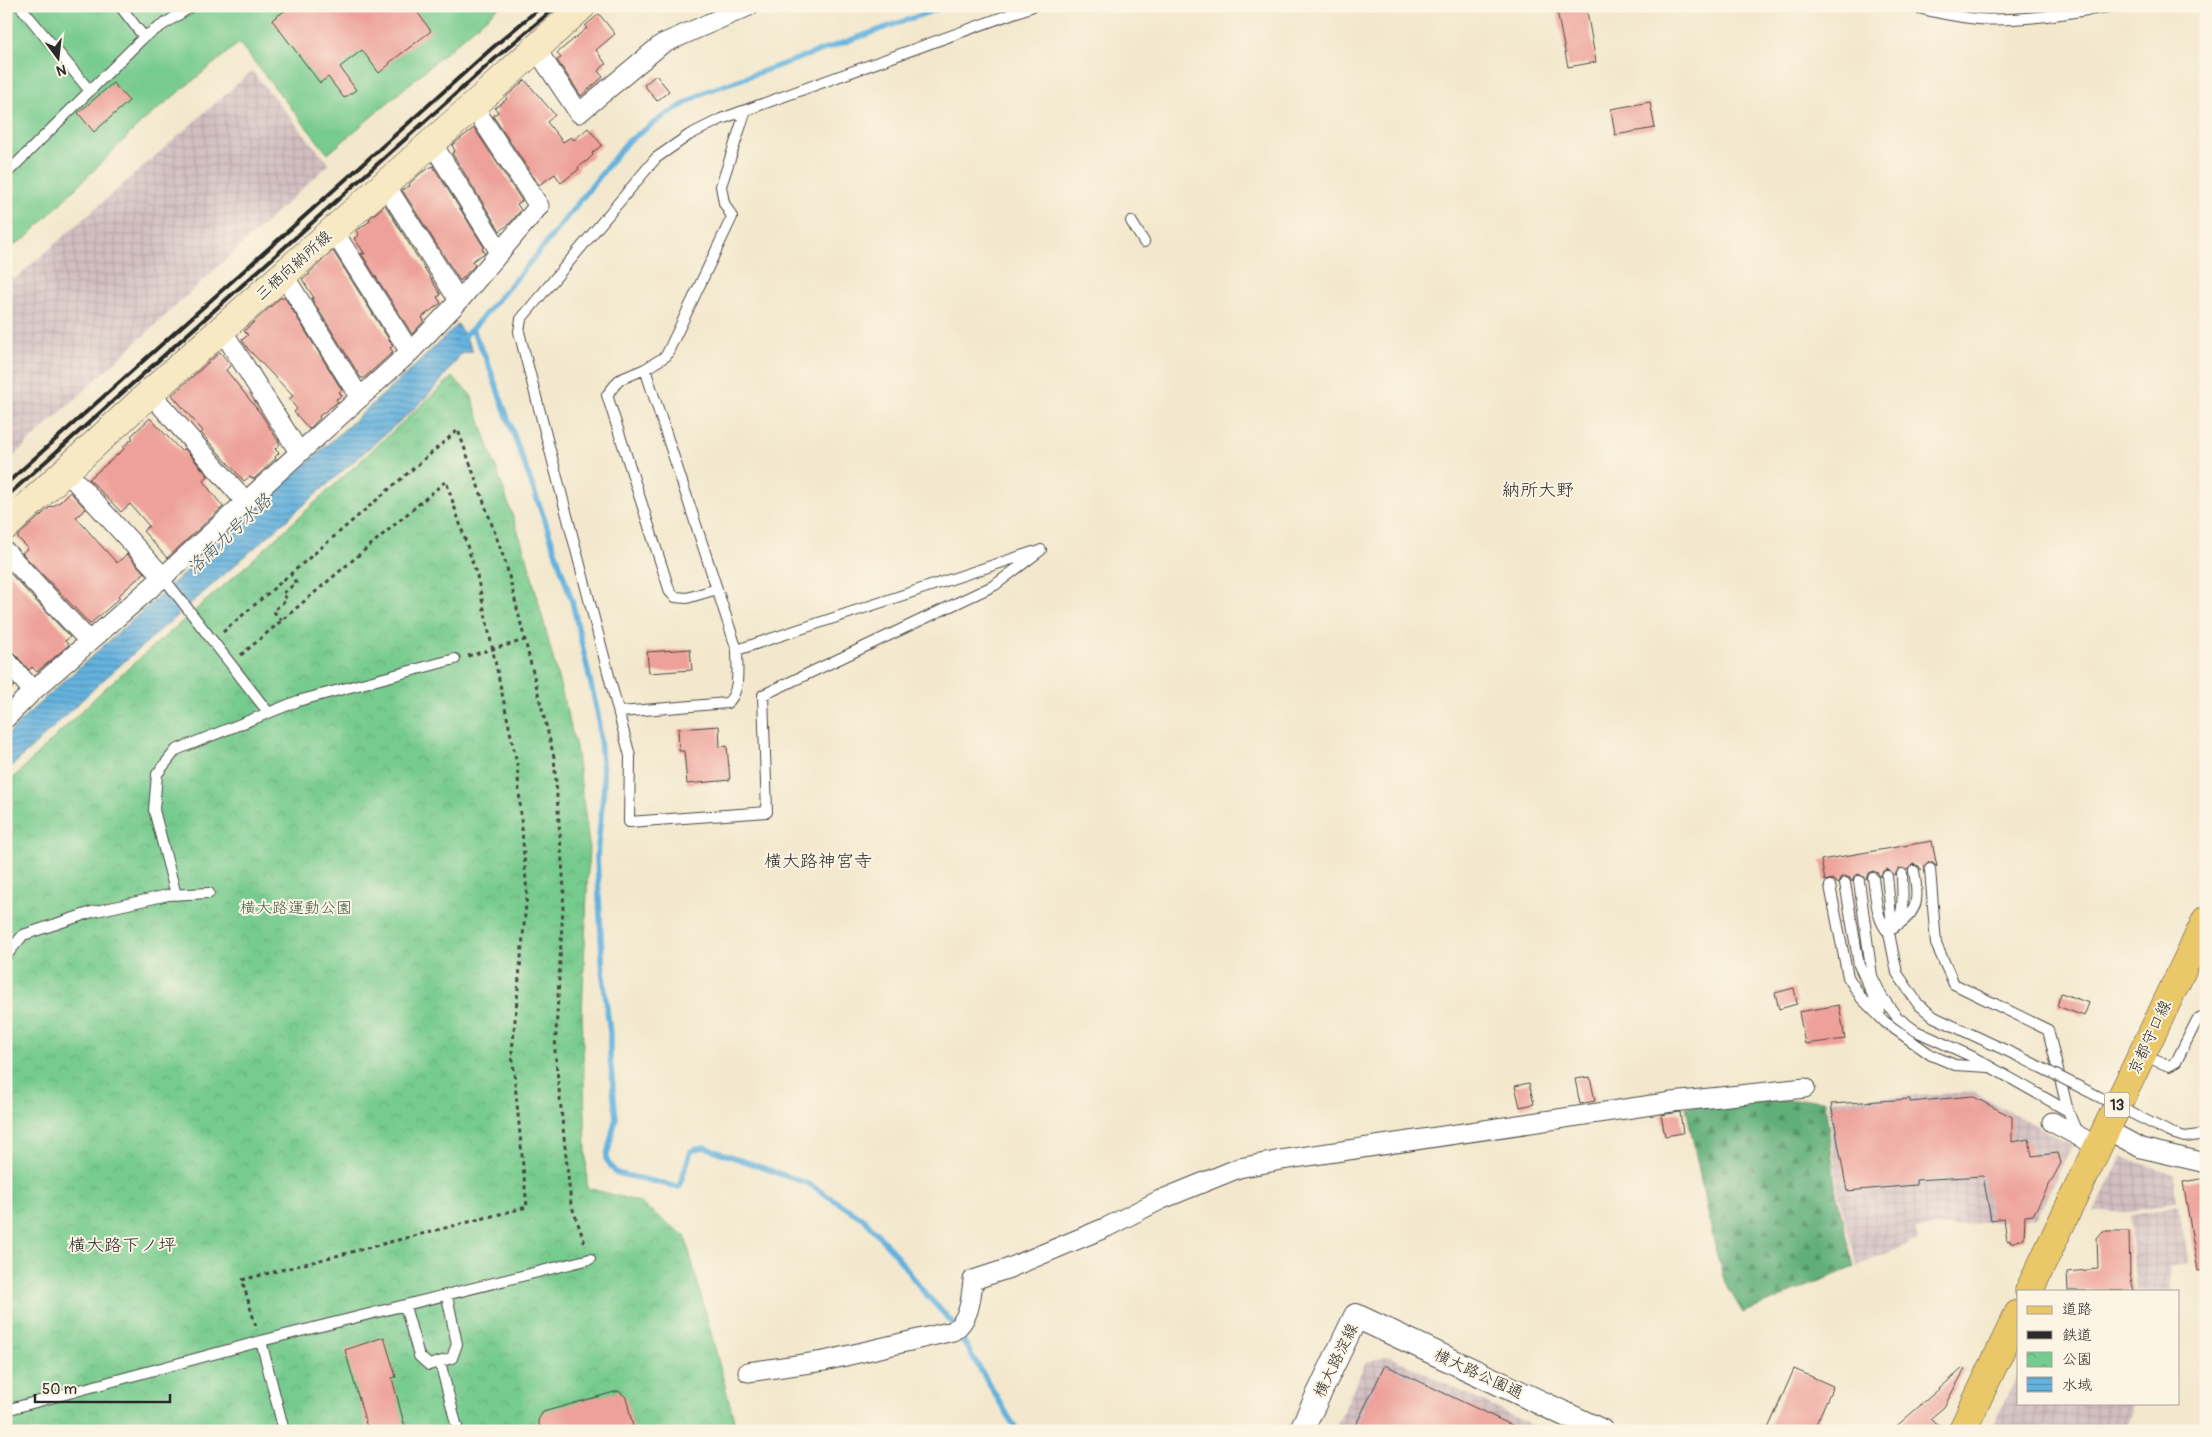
<svg xmlns="http://www.w3.org/2000/svg" width="2212" height="1437" font-family="Pangolin,'Klee One',sans-serif">
<style>
.industrial{fill:url(#industrial-grid)}
.grass{fill:#76cb8e;stroke:#507b5c}
.forest{fill:url(#forest-firs);stroke:#466d52}
.park{fill:url(#park-crowns);stroke:#507b5c}
.water{fill:url(#water-rules);stroke:#486e84}
.lines{fill:none;stroke-linecap:round;stroke-linejoin:round}
.stream{stroke:#65b2de;stroke-width:5.5}
.building{fill:#eda19a}
.service-casing{stroke:#494743;stroke-width:12}
.minor-casing{stroke:#494743;stroke-width:21}
.tertiary-casing{stroke:#494743;stroke-width:26}
.secondary-casing{stroke:#494743;stroke-width:29}
.primary-casing{stroke:#494743;stroke-width:29}
.path{stroke:#494743;stroke-width:3;stroke-dasharray:4 4;stroke-linecap:butt}
.service{stroke:#fff;stroke-width:10}
.minor{stroke:#fff;stroke-width:19}
.tertiary{stroke:#fff;stroke-width:24}
.secondary{stroke:#f7e9c3;stroke-width:28}
.primary{stroke:#eac769;stroke-width:28}
.rail{stroke:#2b2b2b;stroke-width:4}
.service-bridge-casing{stroke:#494743;stroke-width:12;stroke-linecap:butt}
.service-bridge{stroke:#fff;stroke-width:10}
.labels{text-anchor:middle;stroke-width:4;stroke-linejoin:round;paint-order:stroke}
.shield{fill:#fcf5e5;stroke:#6a6863;stroke-width:1}
.shield-label{font-size:15px;font-weight:bold;fill:#2b2b2b}
.street-label{font-size:16px;fill:#2b2b2b;stroke:#fcf5e5}
.park-label{font-size:16px;fill:#425b49;stroke:#fcf5e5}
.neighbourhood-label{font-size:18px;fill:#2b2b2b;stroke:#fcf5e5}
.water-label{font-size:18px;font-style:italic;fill:#3f5a6a;stroke:#fcf5e5}
</style>
<defs>
<pattern id="industrial-grid" width="8" height="8" patternUnits="userSpaceOnUse" patternTransform="scale(1.25)"><rect width="8" height="8" fill="#d2bec1"/><path d="M0 4h8M4 0v8" fill="none" stroke="#b4a3a6"/></pattern>
<pattern id="forest-firs" width="22" height="20" patternUnits="userSpaceOnUse" patternTransform="scale(1.25)"><rect width="22" height="20" fill="#60af79"/><path d="M5 1l3.5 6h-7zM16 11l3.5 6h-7z" fill="#4f8f63"/></pattern>
<pattern id="park-crowns" width="20" height="18" patternUnits="userSpaceOnUse" patternTransform="scale(1.25)"><rect width="20" height="18" fill="#76cb8e"/><path d="M2 6a3 3 0 1 1 6 0M12 15a3 3 0 1 1 6 0" fill="none" stroke="#66ae7b"/></pattern>
<pattern id="water-rules" width="6" height="5" patternUnits="userSpaceOnUse" patternTransform="scale(1.25)"><rect width="6" height="5" fill="#65b2de"/><path d="M0 2.5h6" fill="none" stroke="#5391b4"/></pattern>
</defs>
<rect width="100%" height="100%" fill="#fcf5e5"/>
<filter id="ink" filterUnits="userSpaceOnUse"><feTurbulence type="fractalNoise" baseFrequency=".02" numOctaves="2"/><feDisplacementMap in="SourceGraphic" scale="10" xChannelSelector="R" yChannelSelector="G"/><feConvolveMatrix kernelMatrix="1 2 1 2 8 2 1 2 1" color-interpolation-filters="sRGB"/></filter>
<filter id="wash" filterUnits="userSpaceOnUse"><feTurbulence type="fractalNoise" baseFrequency=".0096" numOctaves="4" result="noise"/><feDisplacementMap in="SourceGraphic" scale="20" xChannelSelector="R" yChannelSelector="G"/><feGaussianBlur stdDeviation="1.12" result="paint"/><feColorMatrix in="noise" values="0 0 0 0 0 0 0 0 0 0 0 0 0 0 0 0 0 1.4 0 .05"/><feComposite in="paint" operator="in"/></filter>
<g filter="url(#wash)">
<rect width="100%" height="100%" fill="#f3e8cd"/>
<path class="industrial" d="M252,71L329,164L6,463V271L15,279Z
M1973,1092L2072,1145L2037,1218L1915,1229L1918,1240L1857,1266L1838,1192L1828,1100Z
M2122,1157L2174,1174L2177,1201L2131,1212H2094Z
M2178,1205L2189,1264L2169,1268L2172,1291H2136L2130,1216Z
M1389,1356L1543,1431H1334L1366,1362Z
M2018,1372V1403H2132L2128,1426L2131,1431H1991Z"/>
<path class="grass" d="M6,6H500L328,154L239,43L142,122L26,238L6,249V147L14,141L6,133Z"/>
<path class="forest" d="M1793,1100H1825L1836,1192L1854,1267L1743,1313L1725,1283L1716,1252L1686,1107Z"/>
<path class="park" d="M452,377L471,395L527,558L576,747L589,844L582,1014L587,1188L637,1201L685,1236L737,1431H6V785L103,690L237,574Z"/>
<path class="water" d="M458,324L473,351L461,354L436,387L416,407L101,682L6,772V736L31,711L415,366Z"/>
<g class="lines">
<path class="stream" d="M472,329L486,358L545,521L572,601L598,715L604,785L597,856L603,976L610,1033V1056L616,1118L606,1159L616,1173L679,1187L691,1151L704,1147L809,1184L865,1220L895,1254L923,1291L952,1322L1017,1431
M460,340L472,329L534,258L627,142L664,116L705,92L946,6"/>
</g>
<g id="blocks">
<path class="building" d="M291,6H413L431,31L389,63L390,64L379,73L362,50L340,67L356,90L344,98L328,77L320,83L272,20Z
M1556,6H1586L1596,62L1568,67Z
M599,14L615,34L596,50L606,64L598,71L603,77L581,96L557,60L561,58L557,53L587,28L585,26Z
M656,75L669,91L657,101L644,85Z
M525,80L555,115L547,122L563,142L571,137L574,140L588,128L602,145L592,153L593,155L587,161L578,167L579,169L561,183L555,174L539,185L493,116L498,112L495,108L507,99L506,97Z
M113,83L129,101L94,132L78,113Z
M1650,102L1655,128L1615,135L1611,109Z
M474,128L522,201L517,204L521,210L509,224L500,231L452,153L455,151L452,145Z
M433,166L484,247L482,248L485,253L472,261L475,265L460,281L402,190L410,186L409,184L421,173Z
M385,205L441,295L437,297L441,303L422,317L424,321L412,334L361,253L365,254L354,238L359,235L356,231L370,221L369,219Z
M333,251L393,346L390,348L393,352L364,378H361L311,298H314L302,279L310,274L309,273Z
M280,298H285L342,390L339,392L342,396L336,399L338,402L319,416L320,418L309,429L294,412L297,409L289,399L293,396L248,349L242,340L248,335L244,331Z
M220,352L231,365L226,370L261,414L280,444L275,449L279,453L275,457L276,458L254,479L249,477L244,481L201,433L203,431L172,395Z
M150,418L181,451L184,448L208,476L203,481L223,507L167,558L143,531L149,526L130,504L121,512L89,479L124,449L123,447L133,438L131,436Z
M70,492L86,509L76,517L96,540L117,563L127,554L144,573L118,596L120,598L90,624L22,553L28,548L17,537L51,506L52,507L61,501Z
M6,569L70,637L65,641L69,645L37,672L32,667L29,670L14,653L6,649Z
M690,649L692,670L649,673L647,652Z
M6,677L14,686L6,693Z
M719,726L720,747L727,746L730,780L687,784L684,751H679L678,729Z
M1932,841L1937,867L1933,863L1929,862L1921,870L1919,866L1913,864L1907,870L1899,868L1895,875L1887,869L1883,871L1880,877L1878,873L1873,871L1868,873L1866,879L1859,874L1854,876L1852,882L1850,878L1844,876L1840,878L1838,884L1832,879L1825,881L1821,860Z
M1794,988L1797,1004L1779,1009L1775,993Z
M2061,993L2089,1003L2084,1016L2057,1006Z
M1839,1005L1845,1039L1805,1044L1799,1012Z
M1590,1077L1595,1101L1580,1104L1575,1079Z
M1529,1083L1534,1104L1520,1107L1515,1086Z
M1972,1096L2012,1117V1142L2029,1139L2032,1156L2058,1153L2061,1163L2033,1215L2025,1216L2024,1239L2010,1243V1240L2007,1241L2004,1218L1991,1220L1983,1176L1916,1180V1185L1847,1191L1831,1104L1910,1099V1102Z
M1680,1112L1683,1133L1665,1136L1661,1115Z
M2206,1178V1270L2198,1271L2183,1182Z
M2103,1231H2129L2130,1274L2134,1291H2068L2067,1272L2098,1269L2097,1238Z
M384,1337L396,1377L392,1378L405,1427L390,1431H368L345,1350Z
M1385,1365L1524,1431H1353Z
M1963,1368L1965,1369L1944,1407L1930,1419L1945,1431H1891Z
M1794,1369L1833,1386L1813,1431H1767Z
M618,1391L626,1397L634,1431H541L538,1420L543,1412Z"/>
</g>
</g>
<g filter="url(#ink)">
<use href="#blocks" fill-opacity="0" stroke="#494743" stroke-width="1"/>
<g class="lines">
<defs>
<path id="service" d="M20,6L90,91
M120,6L144,37L192,6
M1033,6L721,119L689,135L656,158L521,319L519,332L630,756L629,822L767,812L763,695L995,585L1041,550
M1911,6C1933,12 1955,17 1978,19C2024,22 2071,12 2115,6
M6,174L144,37
M1131,221L1144,242
M645,369L619,380L607,395L670,592L675,597L687,598L717,589
M163,577L268,712
M737,650L1033,552
M620,712L727,703C741,693 737,666 737,650L645,369L666,356L732,217L724,203L721,186L746,110
M1930,869L1936,944L1954,984L2048,1030L2068,1111
M1887,876L1891,916L1889,933
M1873,878C1876,897 1876,920 1889,933
M1859,881L1872,976L1882,997L1897,1017L1916,1031L1973,1057L2068,1111L2078,1135
M1845,883L1859,965L1880,1011
M1830,886L1848,977L1862,999L1885,1022L1931,1055L1955,1065L1988,1067
M176,895L154,810L157,774L176,750L298,701L455,659
M1899,924C1920,910 1918,894 1914,871
M1889,933C1907,916 1902,897 1902,874
M6,956L23,935L92,912L168,895L209,893
M2142,1055L2169,1066L2176,1062L2197,1020L2206,1016
M405,1306L419,1356L429,1365L452,1358L457,1344L447,1296
M261,1341L284,1431
M440,1362L458,1431
M6,1410L261,1341L590,1259"/>
<path id="minor" d="M536,49L579,113L662,44L749,6
M432,143L500,252
M385,184L459,301
M333,230L410,352
M283,274L360,398
M222,330L299,452
M150,393L246,502
M66,471L163,577
M6,552L89,641
M6,660L33,691
M6,718L33,691L163,577L410,352L459,301L539,206L473,106
M2052,1122L2099,1147
M2106,1129L2141,1148L2206,1163
M748,1372L824,1361L953,1331C970,1320 971,1299 973,1280L1007,1269L1107,1227L1160,1200L1239,1168L1281,1160L1672,1102L1805,1088"/>
<path id="tertiary" d="M1301,1431L1356,1316L1601,1431"/>
<path id="secondary" d="M6,526L150,393L473,106L582,6"/>
<path id="primary" d="M2029,1291L2206,920
M1962,1431L2018,1314"/>
</defs>
<use href="#service" class="service-casing"/>
<use href="#minor" class="minor-casing"/>
<use href="#tertiary" class="tertiary-casing"/>
<use href="#secondary" class="secondary-casing"/>
<use href="#primary" class="primary-casing"/>
<path class="path" d="M282,620L273,611L287,599L282,594L296,583L291,575
M223,632L458,430L506,564L554,757L564,888L555,1051L571,1204L586,1246
M241,655L446,481L477,576L517,764L527,894L512,1052L527,1207L242,1280L257,1330
M468,656L525,640"/>
<use href="#service" class="service"/>
<use href="#minor" class="minor"/>
<use href="#tertiary" class="tertiary"/>
<use href="#secondary" class="secondary"/>
<use href="#primary" class="primary"/>
<path class="rail" d="M6,484L491,49L542,6
M6,497L498,56L557,6"/>
<defs>
<path id="service-bridge" d="M1889,933L1897,973L1918,1004L1934,1017L2018,1056L2169,1132L2185,1137L2206,1134"/>
</defs>
<use href="#service-bridge" class="service-bridge-casing"/>
<use href="#service-bridge" class="service-bridge"/>
</g>
</g>
<g class="labels">
<rect class="shield" x="2104.5" y="1092.5" width="25" height="25" rx="4"/>
<g class="shield-label">
<text x="2117" y="1110">13</text>
</g>
<g class="street-label">
<text transform="translate(293 265) rotate(-42)" y="6">三栖向納所線</text>
<text transform="translate(2149 1037) rotate(-65)" y="6">京都守口線</text>
<text transform="translate(1335 1360) rotate(-64)" y="6">横大路淀線</text>
<text transform="translate(1479 1373) rotate(25)" y="6">横大路公園通</text>
</g>
<g class="park-label">
<text x="296" y="913">横大路運動公園</text>
</g>
<g class="neighbourhood-label">
<text x="1538" y="496">納所大野</text>
<text x="818" y="867">横大路神宮寺</text>
<text x="122" y="1251">横大路下ノ坪</text>
</g>
<g class="water-label">
<text transform="translate(229 534) rotate(-43)" y="6">洛南九号水路</text>
</g>
</g>
<rect width="2212" height="1437" fill="none" stroke="#fcf5e5" stroke-width="25"/>
<rect x="2017" y="1290" width="162" height="115" fill="#fcf5e5" stroke="#a8a49b"/>
<rect x="2027" y="1306" width="25" height="8" fill="#eac769" stroke="#a8a49b"/>
<text x="2062" y="1314" font-size="15" fill="#2b2b2b">道路</text>
<rect x="2027" y="1331" width="25" height="8" fill="#2b2b2b" stroke="#a8a49b"/>
<text x="2062" y="1340" font-size="15" fill="#2b2b2b">鉄道</text>
<rect x="2027" y="1352" width="25" height="15" fill="url(#park-crowns)" stroke="#a8a49b"/>
<text x="2062" y="1364" font-size="15" fill="#2b2b2b">公園</text>
<rect x="2027" y="1377" width="25" height="15" fill="url(#water-rules)" stroke="#a8a49b"/>
<text x="2062" y="1390" font-size="15" fill="#2b2b2b">水域</text>
<g transform="translate(58 58) rotate(165)" stroke="#fcf5e5" stroke-width="4" paint-order="stroke">
<path d="M0-4L9 19L0 12L-9 19Z" fill="#2b2b2b"/>
<text y="-8" font-size="14" font-weight="bold" text-anchor="middle" fill="#2b2b2b">N</text>
</g>
<path d="M35 1394v8h135v-8" fill="none" stroke="#2b2b2b" stroke-width="2.5"/>
<text x="42" y="1394" font-size="15" fill="#2b2b2b" stroke="#fcf5e5" stroke-width="4" paint-order="stroke">50 m</text>
</svg>
